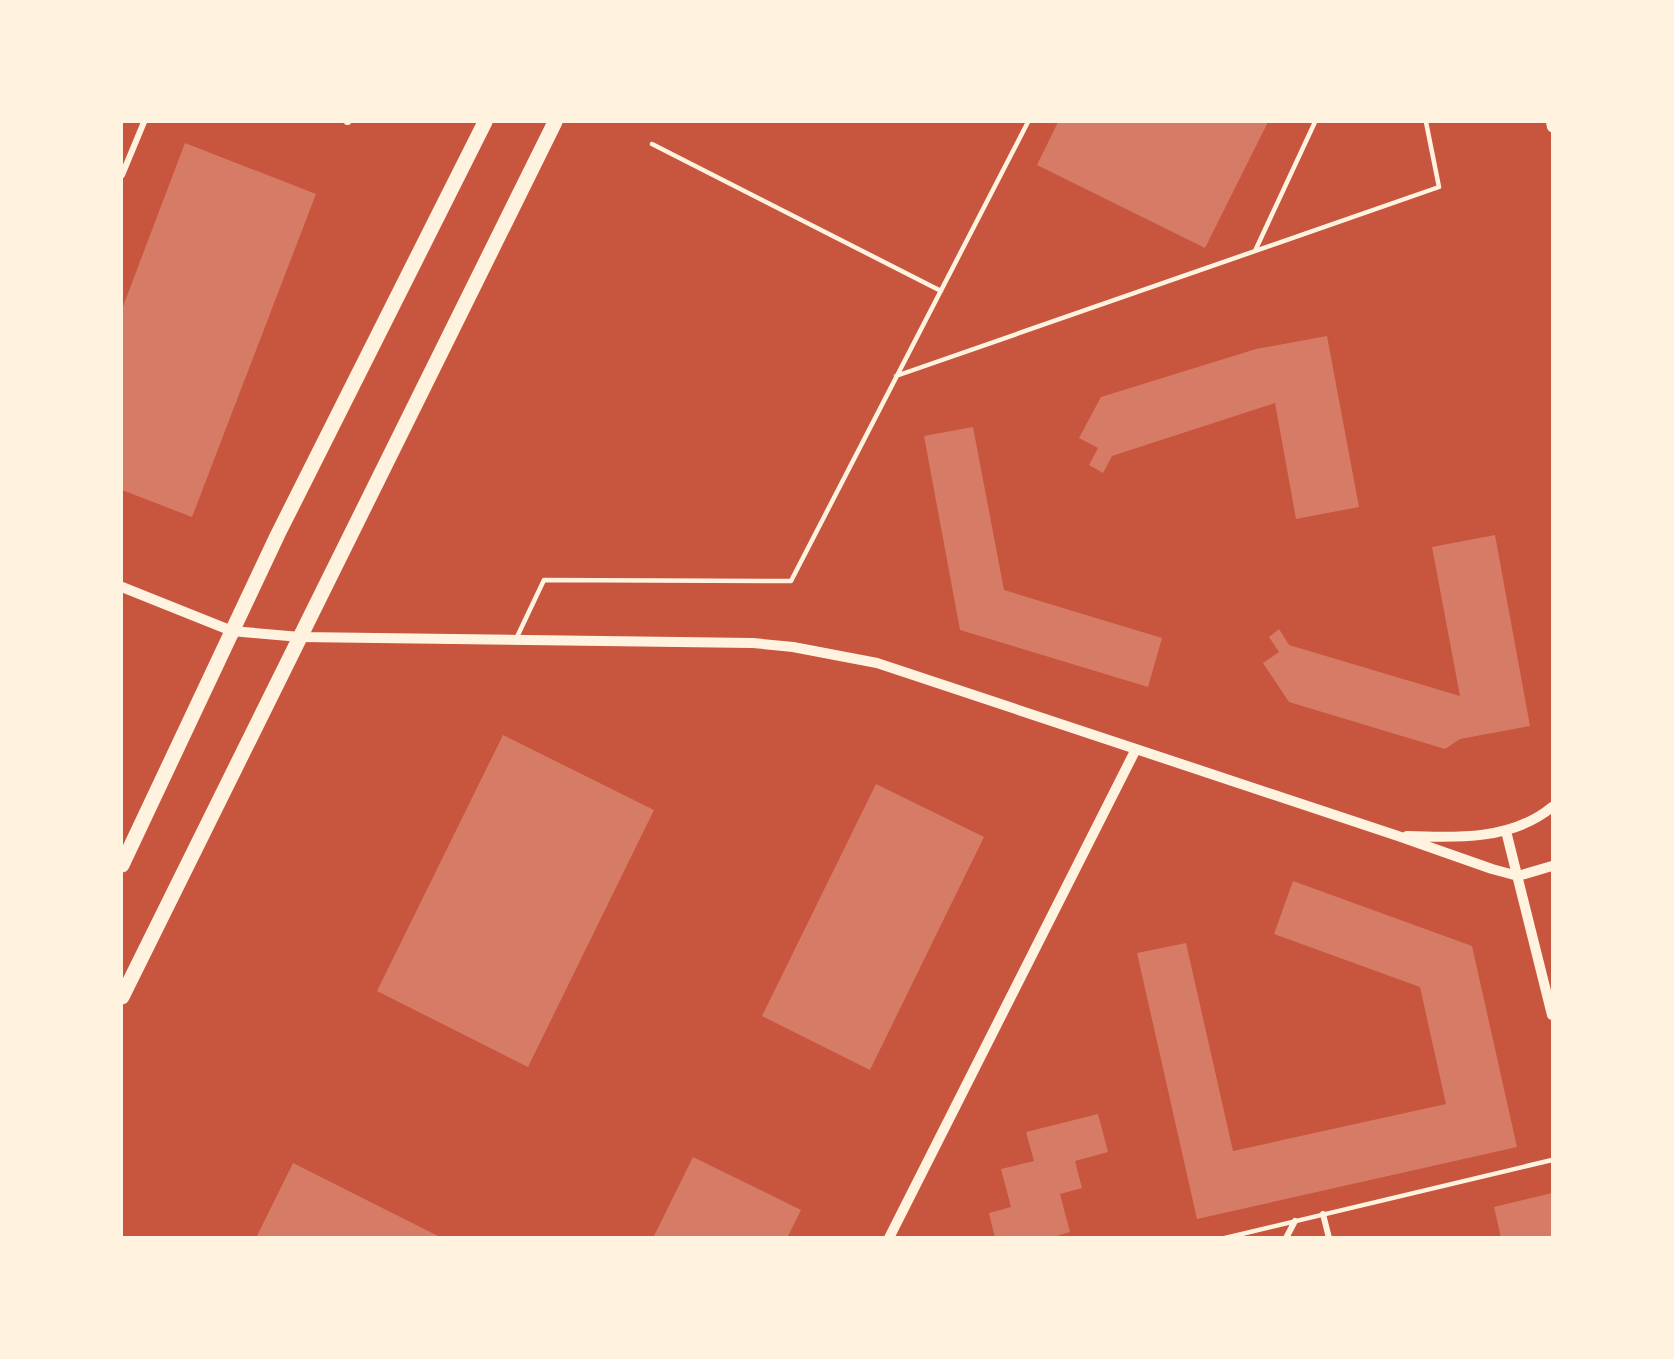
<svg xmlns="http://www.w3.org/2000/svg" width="1674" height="1359" font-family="'Public Sans',sans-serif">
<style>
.building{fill:#d67c66}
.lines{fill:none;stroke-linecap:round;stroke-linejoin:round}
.service{stroke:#fff3e0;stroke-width:4.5}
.minor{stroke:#fff3e0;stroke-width:6}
.tertiary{stroke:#fff3e0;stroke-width:10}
.primary{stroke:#fff3e0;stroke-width:15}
</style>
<rect width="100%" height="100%" fill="#c8553d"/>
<path class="building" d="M1058,122H1268L1205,248L1037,165Z
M185,143L316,194L192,517L122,490V309Z
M1327,336L1359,507L1296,519L1275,403L1112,456L1103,473L1089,465L1098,448L1079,438L1101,397L1256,349Z
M973,427L1004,590L1162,638L1148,687L960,630L924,436Z
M1495,535L1530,726L1460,739L1445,749L1289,702L1263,663L1279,652L1269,637L1279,629L1289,645L1460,696L1432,547Z
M503,735L654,810L528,1067L377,991Z
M876,784L984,837L870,1070L762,1016Z
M1293,881L1472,946L1517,1147L1197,1219L1137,953L1186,943L1233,1151L1446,1104L1420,987L1274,934Z
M1098,1114L1108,1152L1075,1161L1082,1188L1060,1194L1070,1232L1050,1238H995L989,1213L1011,1207L1001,1169L1034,1161L1026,1132Z
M693,1157L801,1210L787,1238H653Z
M293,1163L442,1238H256Z
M1552,1193V1238H1501L1494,1207Z"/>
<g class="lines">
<path class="service" d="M652,144L941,291
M1255,251L1315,122
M896,376L1439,187L1426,122
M516,639L544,580L791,581L1028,122
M1225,1238L1552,1160"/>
<path class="minor" d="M347,122H348
M122,175L144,122
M1323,1214L1329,1238
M1286,1238L1295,1221"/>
<path class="tertiary" d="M1551,122L1552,127
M122,587L232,631L300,637L753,643L793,647L877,663L1398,836L1492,869L1518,876L1552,866
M1506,831L1552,1015
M1407,836C1457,838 1512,840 1552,807
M889,1238L1136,749"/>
<path class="primary" d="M122,865L278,534L485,122
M122,997L555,122"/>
</g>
<rect width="1674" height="1359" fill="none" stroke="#fff3e0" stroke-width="246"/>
</svg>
